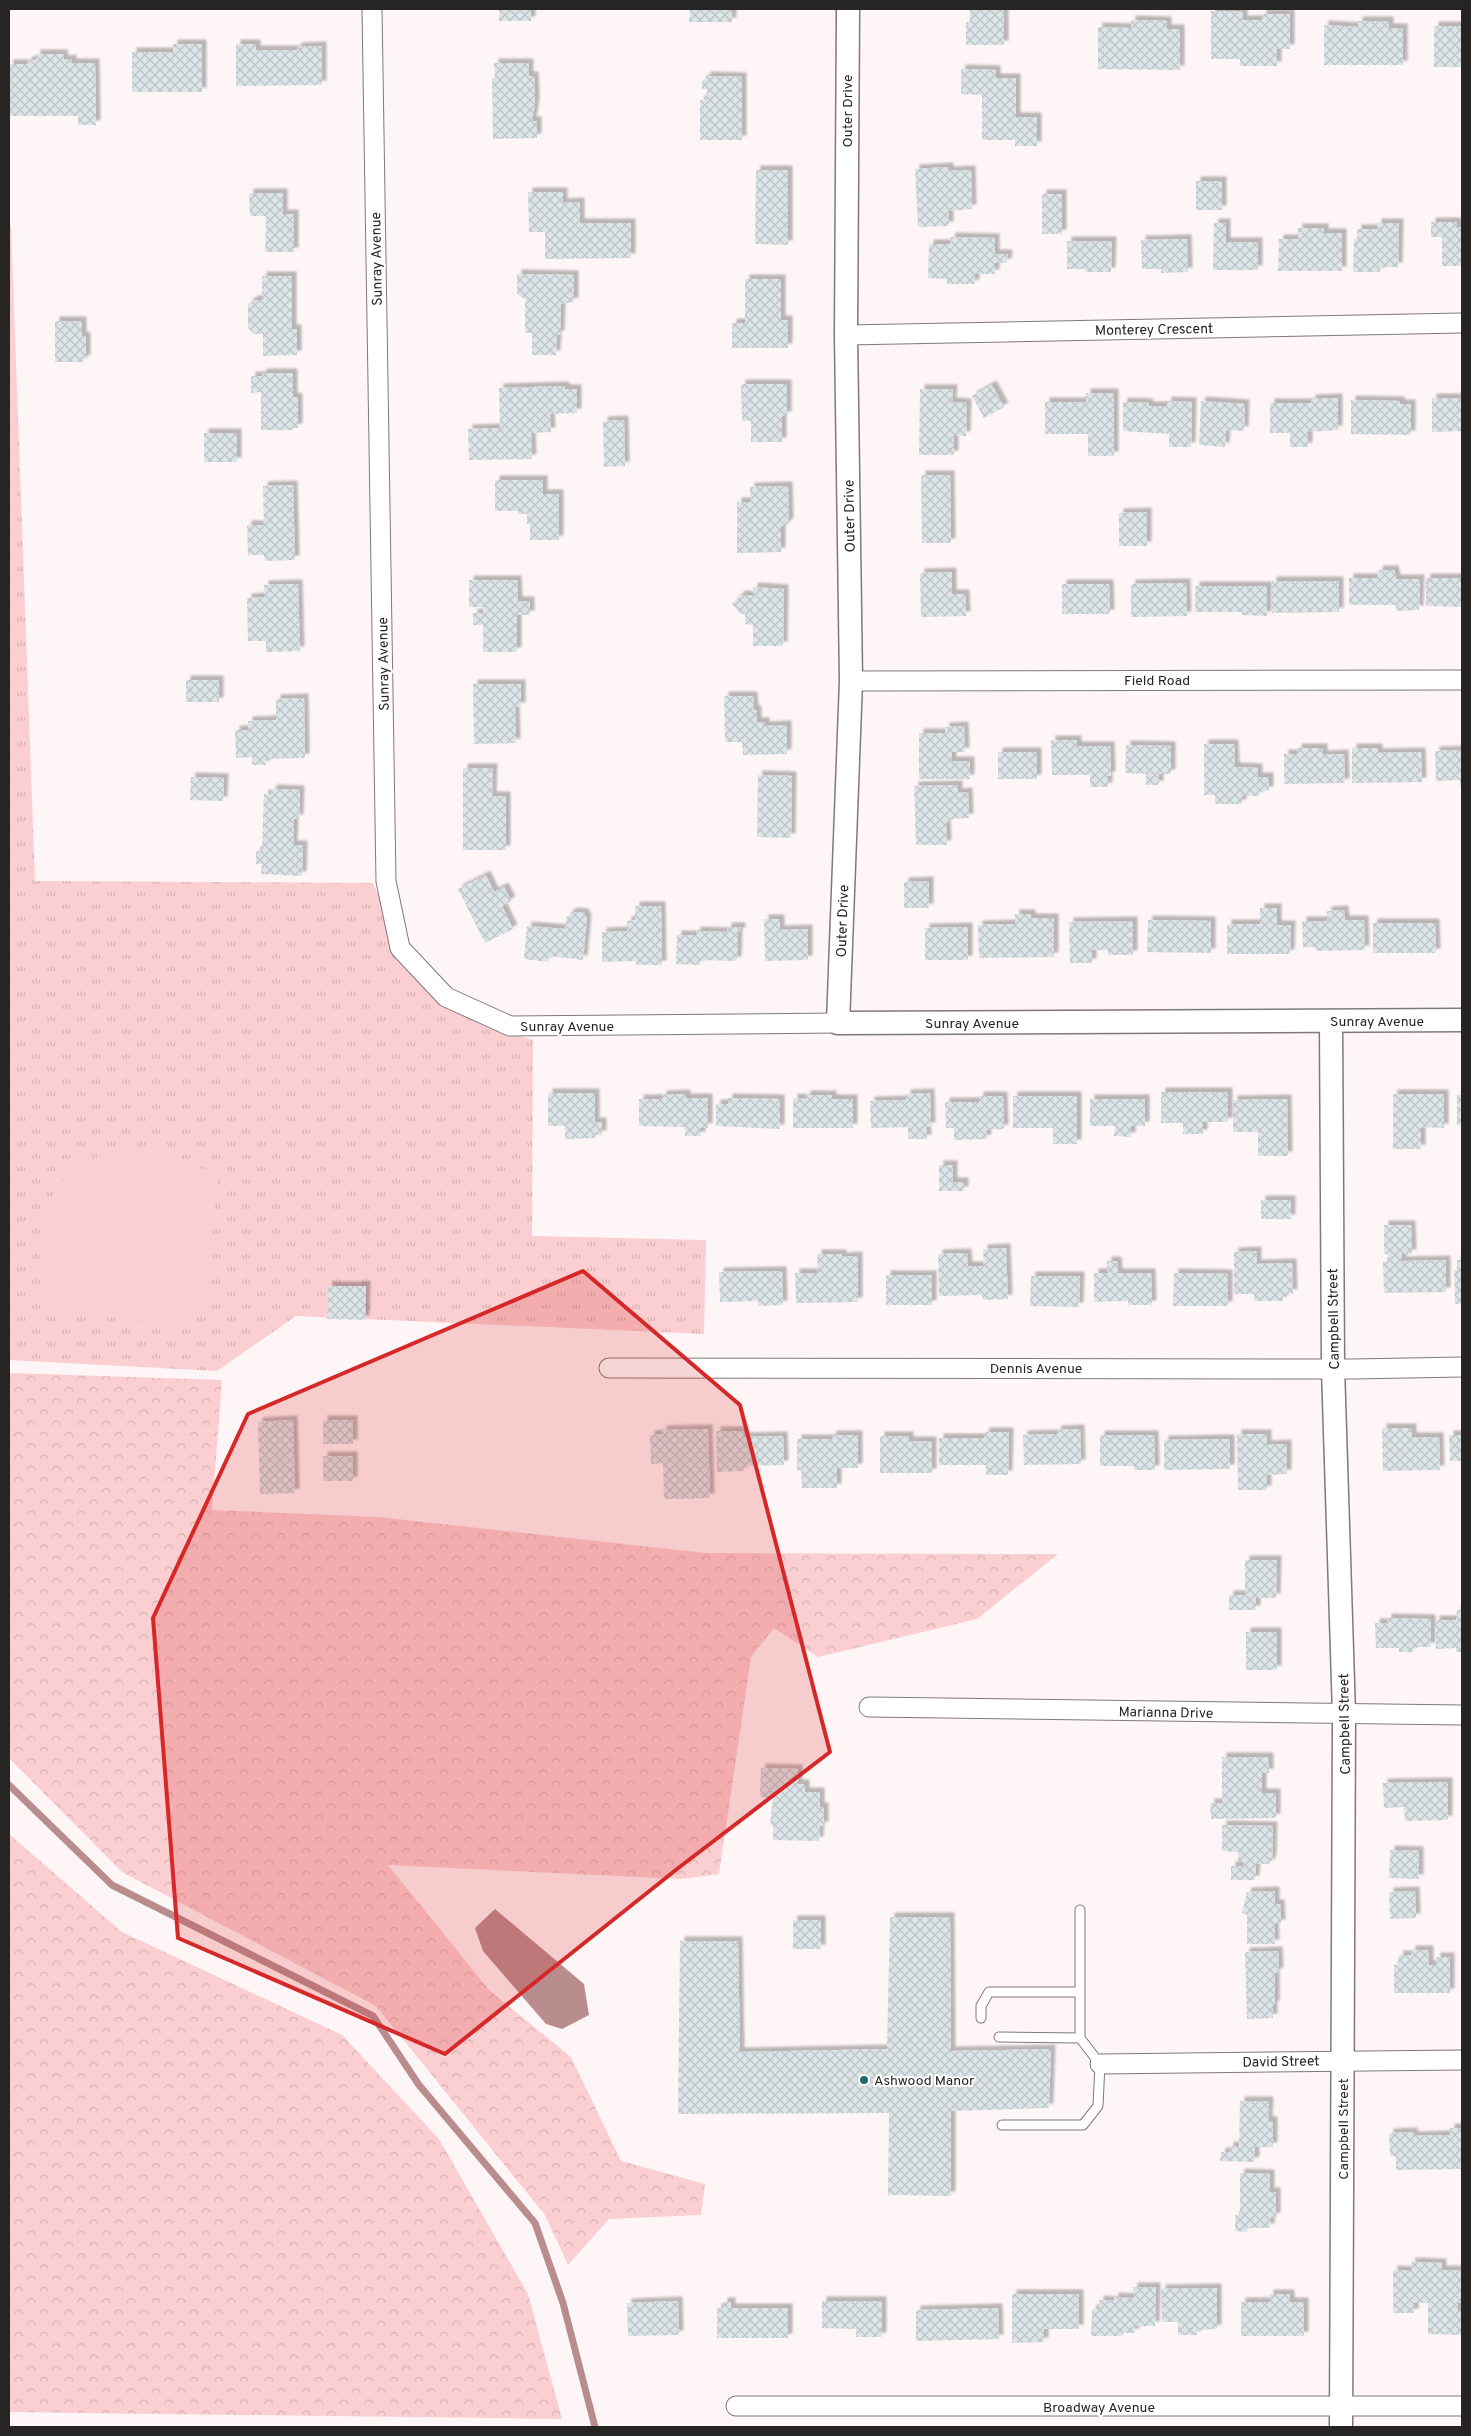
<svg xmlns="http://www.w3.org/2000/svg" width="1471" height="2436" font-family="Overpass,sans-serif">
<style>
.forest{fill:url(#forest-crowns)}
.park{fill:url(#park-tufts)}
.pitch{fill:#fbcfd1}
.water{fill:#b98c8e}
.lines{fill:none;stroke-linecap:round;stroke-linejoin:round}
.stream{stroke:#b98c8e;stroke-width:7}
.building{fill:url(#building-cross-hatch);filter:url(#shadow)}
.service-casing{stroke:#807979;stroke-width:11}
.minor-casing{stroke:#807979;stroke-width:21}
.tertiary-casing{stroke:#807979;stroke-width:25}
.service{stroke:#fff;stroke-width:9}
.minor{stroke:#fff;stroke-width:19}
.tertiary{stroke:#fff;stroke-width:22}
.marked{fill:#d62828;fill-opacity:0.2;stroke:#d62828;stroke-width:4;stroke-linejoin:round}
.poi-dot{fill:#226977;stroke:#fff;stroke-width:2}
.labels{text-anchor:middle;stroke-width:4;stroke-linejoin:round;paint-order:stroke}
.street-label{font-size:14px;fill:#272424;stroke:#fff}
.poi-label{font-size:14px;fill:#272424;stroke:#fff;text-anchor:start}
</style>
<defs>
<pattern id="forest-crowns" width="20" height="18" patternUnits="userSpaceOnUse" patternTransform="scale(1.25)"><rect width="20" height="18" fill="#fbcfd1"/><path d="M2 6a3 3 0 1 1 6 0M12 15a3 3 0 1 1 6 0" fill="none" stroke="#d7b2b3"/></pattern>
<pattern id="park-tufts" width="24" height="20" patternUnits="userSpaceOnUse" patternTransform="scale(1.25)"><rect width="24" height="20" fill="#fbcfd1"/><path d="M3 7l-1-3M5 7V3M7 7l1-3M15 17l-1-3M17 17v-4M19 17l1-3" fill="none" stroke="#d7b2b3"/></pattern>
<pattern id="building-cross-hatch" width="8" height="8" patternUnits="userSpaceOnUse" patternTransform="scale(1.25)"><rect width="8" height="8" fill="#dbe4e6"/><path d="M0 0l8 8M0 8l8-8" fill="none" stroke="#bcc3c5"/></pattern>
<filter id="shadow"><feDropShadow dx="4.5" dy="-4.5" stdDeviation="1" flood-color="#0004"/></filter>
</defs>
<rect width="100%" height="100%" fill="#fef5f6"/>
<path class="forest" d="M9,1373L222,1380L212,1510L378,1517L706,1553L1058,1554L977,1619L818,1657L774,1628L751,1657L719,1874L681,1879L388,1865L490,1991L571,2057L621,2161L705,2184L701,2215L609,2219L568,2265L545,2215L376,2006L122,1872L9,1758Z
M9,1834L122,1932L342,2035L439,2139L528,2294L562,2419L9,2412Z"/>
<path class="park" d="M9,226H11L35,881L373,883L405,958L439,1001L482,1025L533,1040L532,1236L706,1240L704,1334L296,1316L217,1371L9,1360Z"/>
<path class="pitch" d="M149,1150L184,1165L218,1172L204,1303L170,1324L42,1310L43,1278L38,1247L43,1209L70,1171L107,1152Z"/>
<path class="water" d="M495,1909L584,1984L589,2015L562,2029L546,2024L483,1951L475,1928Z"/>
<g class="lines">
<path class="stream" d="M9,1785L112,1885L373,2016L419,2085L535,2223L563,2303L595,2427"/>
</g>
<path class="building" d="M499,9H531V21H499Z
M690,9H732V22H689Z
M970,9H1004V45H966V22H970Z
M1211,11H1243V20H1262V14H1290V49H1277V66H1240V59H1211Z
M1131,20L1167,21V29H1180V70L1098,69V27L1131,28Z
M1358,21H1389V28H1403V65H1324V25L1358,27Z
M1434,26H1460L1462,28V67H1434Z
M173,44H202V92H132V52H173Z
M236,44H256V50H297V47L322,46V85L236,86Z
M36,54H63L64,60L72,59V63H95L96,125H78V116H9V64H28L27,61L36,60Z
M494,63H529V76H534L535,103L532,121H537V138L493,139L492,78L495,77Z
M961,69L996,70V78H1016V117H1037V146H1015V140H982V95L961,94Z
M706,76L742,77V140H700V100H706L707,89H702V80L706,79Z
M949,167V171L971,170L972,209L949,211V226L918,227L915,169Z
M756,170H788V245L755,244Z
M1196,181H1222V210H1196Z
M528,192H563V203L580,202V223H631V258L545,259V232H529Z
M249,193H283V214H294V252H265L266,216H250Z
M1042,194H1062V234H1042Z
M1431,222H1457V227H1462V266H1442V237H1431Z
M1214,223H1226V242H1258V270H1213Z
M1377,223H1399L1398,267H1380V272H1353L1354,239H1357V229H1377Z
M1298,228H1324V233H1342V271H1278L1279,239H1298Z
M951,237L995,238V254H1008L1007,263H995V274H975V284H947V279L928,278L929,244H950Z
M1187,239L1188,272L1161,273V269H1142L1141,240Z
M1067,241H1112L1111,272H1086L1085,269H1067Z
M517,274L574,275V302L561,304L560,335H557L556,355H532V333H525V299L517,294Z
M262,276H292V329H297V355L263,356V334H254L248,328V304L254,300H262Z
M745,279H781V320H788V348H732V323H745Z
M55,321H82V336L86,337V359H83V362H55Z
M262,373H293V397L298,398V428H293V430H261V392L251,393V376H262Z
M741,384H787V416H782V442H751V421H742Z
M992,385L1004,407L984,418L972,396Z
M565,386V389H577V413L550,414L551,432L531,433L532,459L469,460L468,429L500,428L499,388Z
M920,389H953L952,402L967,403L966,436H954V455H919Z
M1086,393H1114V456H1088V434H1045V402H1086Z
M1338,398V430L1308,432V447H1290V433H1270V403H1311V399Z
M1432,398H1462V431L1432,432Z
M1351,400L1400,401V404H1411V435L1351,434Z
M1167,401L1192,402L1191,447H1169V434L1123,431V402L1149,403L1148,406H1167Z
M1201,401L1245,404L1244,431L1226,430L1225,447L1199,445Z
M624,420L625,466L604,467L603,421Z
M204,433H237V462H204Z
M921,475H950L951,543H922Z
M495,480H543V494H559V540H530V524L527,525V514H518V511H495Z
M293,485L295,560L265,561L264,555H248L247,525H264L263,486Z
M788,486L789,522L785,526H781V552L737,553V502H750V487Z
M1147,512V546H1119V513Z
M1379,570H1394L1396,579H1420L1419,610L1396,611V605H1349V578H1377Z
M952,572V594H965L966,616L921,617L920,573Z
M1426,578H1462V607L1426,606Z
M469,580H517L518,601H530V615H517V652H483V625H473V613H483V607H469Z
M1272,581H1339V612L1272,613Z
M1186,583L1187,616L1131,617V584Z
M298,584L300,651L266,652V641H248L247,598L264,597V585Z
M1062,584H1109L1110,614H1062Z
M1195,586H1267V616L1242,615V612H1195Z
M753,587L784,589L783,646H753V625L745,624V614H741L732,604L741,595L753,596Z
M186,680H219V702H186Z
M473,684H521V707H515L516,743L474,744Z
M724,696H753L754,710H757V722H765V726L787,725V754L743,755L742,742H725Z
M304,698L305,758L265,759L266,765H252V757L236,758L235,730H248V721L276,720V699Z
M964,726L965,752H952V761H970V779H919V733H945V727Z
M1051,740H1077V746H1110L1111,776H1108V787H1090V775H1052Z
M1204,744H1234L1235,767L1258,768V777H1269V791H1259V796H1242V804H1215V795H1204Z
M1126,745L1171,746V774H1159V785H1146V774L1125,773Z
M1297,748H1323V755L1344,754L1345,783L1284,784V754H1297Z
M1352,748H1378V753L1421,752L1422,782L1352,783Z
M1462,750V786H1460V780L1436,781L1435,751Z
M998,752H1037V779H998Z
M463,768H493L492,796H506V850H463Z
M758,775L792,776L791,838L757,837Z
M191,777L224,778L223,801L190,800Z
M958,785V793L968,792L969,818L949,819V823H946L947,845H916L914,786Z
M272,789L300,790L299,819H294L293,845H303L302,876L261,874L262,864H256V851H262L264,794L271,795Z
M486,875L494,892L504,887L511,901L502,906L513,929L485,943L458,889Z
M929,881V908H904V882Z
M635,906H661L662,965H636V961L602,962V932L627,931V921L635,920Z
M1260,908H1277V925H1291L1290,954H1227V924H1260Z
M1344,910L1345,920H1364L1365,950L1316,951L1315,947H1303L1302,921H1327V911Z
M572,912L584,913L587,919L583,960L549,956L548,962L524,959L527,926L565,929L566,918Z
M1015,914H1031V918H1054V957L979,958L978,925L1015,924Z
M764,919H780V930L808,929V960L765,961Z
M1148,920L1211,921V953L1147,952Z
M1133,921V955H1108V950H1092V963H1070L1069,922Z
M1373,923H1435L1436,953H1373Z
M727,927H741V932H738L737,961L700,960V965L676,964L677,935H696V931L727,932Z
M968,927V960H925V928Z
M1161,1092H1228V1122H1203V1134H1183V1123H1161Z
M548,1093H595V1122H602V1135H595V1138L565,1139V1126H548Z
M930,1093L931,1127H926L927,1139H908V1127L871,1128L870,1101L906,1100V1094Z
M686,1094V1098H708V1128L701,1127V1136H685V1127L639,1126V1099H662V1095Z
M1393,1094H1444V1128L1421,1127V1149H1393Z
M806,1095H832V1099H853V1128H793V1098L806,1099Z
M1457,1095H1462V1125H1457Z
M979,1096H1003L1004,1129L986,1130L987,1139L954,1140V1128H946L945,1102H979Z
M1013,1096H1077V1144H1053V1128H1013Z
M728,1098L780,1099V1129L716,1126V1104H728Z
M1090,1099H1145V1126H1131V1137L1114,1136L1115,1126H1090Z
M1287,1099L1288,1156H1258V1132H1233V1100Z
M939,1165H953V1182H964V1191H939Z
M1261,1200H1291V1219H1261Z
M1384,1225H1411L1412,1254H1402V1261L1446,1260V1292L1384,1293L1383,1262L1388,1261V1254H1384Z
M1006,1248L1008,1299L983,1300L982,1295L939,1296L938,1254L967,1253L968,1266H984L983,1249Z
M1257,1251V1264L1292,1263L1293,1294L1283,1293V1301H1254V1294H1234V1252Z
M817,1254H842V1257L858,1256V1302L796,1303L795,1273H818Z
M1457,1260H1462V1304H1455L1454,1270H1457Z
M1107,1261H1117L1118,1273H1151L1152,1305H1128V1301L1094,1302V1273H1107Z
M782,1271L783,1305L758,1306V1301L720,1302L719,1272Z
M1174,1273L1228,1274V1306H1173Z
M886,1275H932V1305H886Z
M1031,1276H1080L1079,1307L1030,1306Z
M328,1286H366L365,1320L327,1319Z
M293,1420L295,1493L260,1494L258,1422Z
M323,1420H353V1444H323Z
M1382,1428H1412V1437H1439L1440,1470L1383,1471Z
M708,1429L710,1498L664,1499L663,1463L651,1464L650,1435L662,1434V1430Z
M1080,1429L1081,1464L1024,1465L1023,1435L1057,1434V1430Z
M716,1431H744V1437L783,1436L784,1465L744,1466V1471L717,1472Z
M985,1432H1009L1008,1475H986V1465H939V1438H984Z
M1237,1434H1267V1445L1287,1444V1474L1267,1475V1490H1238Z
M832,1435H858V1468H837V1488H802L801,1470H797V1439H832Z
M1100,1435H1154L1155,1470H1134V1466H1100Z
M1449,1435H1462V1461H1450Z
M880,1436H909V1441H932V1473H880Z
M1230,1439V1469L1164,1470V1440Z
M323,1456H353V1481H323Z
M1245,1560H1277L1276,1598H1256V1610H1229V1595H1245Z
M1457,1610H1462V1652H1456V1648L1436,1649L1435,1620H1456Z
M1387,1618L1431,1619V1647H1413V1652H1399V1648H1376L1375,1623H1387Z
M1246,1632H1277V1670H1246Z
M1222,1757H1269V1773H1262V1793H1276V1818L1211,1819L1210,1803H1222Z
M761,1768L798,1769V1784H805V1792H820V1807H824V1826H820L819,1841L773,1840V1825H770L773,1798L760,1797Z
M1448,1782V1820L1405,1821L1404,1807L1384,1808L1383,1783Z
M1222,1825L1273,1826L1272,1861H1270V1864H1256L1255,1880H1231V1866H1244L1243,1862H1238V1852L1222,1851Z
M1390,1850L1419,1851V1879L1389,1878Z
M1275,1891V1904H1280L1281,1922V1924H1274L1275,1944H1247V1915L1242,1913L1247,1892Z
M1415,1891L1416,1918L1390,1919L1389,1892Z
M890,1917H950L951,2051L1051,2049L1049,2108L951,2111V2196L888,2195L889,2113L678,2114L680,1941H738L740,2052L887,2049Z
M793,1920H821V1949H793Z
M1411,1950H1429V1965H1436V1957H1450V1993H1394V1965H1398L1399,1955H1411Z
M1278,1951L1279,1972L1275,1973V2005H1273V2018L1247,2019L1245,1952Z
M1240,2101H1269L1268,2121H1273V2147H1255V2160L1253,2162L1220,2161L1221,2152H1229V2146L1239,2147Z
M1450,2128H1462V2169L1396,2170V2156H1390L1389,2133L1413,2132L1414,2136L1450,2135Z
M1240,2173L1270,2174V2192H1276V2217L1271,2218L1270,2228H1247V2232L1235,2231V2215H1240Z
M1411,2262L1442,2263V2270H1462V2303H1458V2311H1462V2335L1428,2334V2303H1414V2313H1393V2270L1411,2271Z
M1133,2287H1156L1155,2326H1135V2333H1123V2336H1091L1092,2309H1099V2300L1114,2301V2297L1133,2298Z
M1217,2288V2329L1197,2330V2335H1178V2322H1162L1161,2289Z
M1012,2294H1079V2329H1044V2342L1012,2343Z
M1269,2294H1290V2302H1304V2336H1241V2302H1269Z
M678,2301L679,2335L628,2336L627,2303Z
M822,2301H882V2337H856V2329L822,2328Z
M723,2302H731V2308H788V2338H717V2308L723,2309Z
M998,2308L999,2339L916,2341V2310Z"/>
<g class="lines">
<defs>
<path id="service" d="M981,2018V2006L989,1992H1080
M999,2037L1080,2038
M1002,2125H1083L1098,2106L1100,2064L1080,2038V1910"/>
<path id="minor" d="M372,9L386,881L400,948L446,997L510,1026L838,1023
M846,335L1462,323
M851,681L1462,680
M609,1368L1353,1369L1462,1367
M869,1707L1462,1715
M1100,2064L1462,2060
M736,2406H1462"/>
<path id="tertiary" d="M848,9L846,335L851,681L838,1023L1462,1020
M1331,1021L1333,1368L1344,1714L1341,2427"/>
</defs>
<use href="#service" class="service-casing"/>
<use href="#minor" class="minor-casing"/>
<use href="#tertiary" class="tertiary-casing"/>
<use href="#service" class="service"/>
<use href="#minor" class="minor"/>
<use href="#tertiary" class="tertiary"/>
</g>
<path class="marked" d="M583,1271L740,1405L830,1752L677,1869L445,2054L178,1938L153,1618L248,1414Z"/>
<circle class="poi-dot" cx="864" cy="2080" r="5"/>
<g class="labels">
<g class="street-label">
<text transform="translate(847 111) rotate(-90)" y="5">Outer Drive</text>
<text transform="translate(376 259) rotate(-91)" y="5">Sunray Avenue</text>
<text transform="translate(1154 329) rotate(-1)" y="5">Monterey Crescent</text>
<text transform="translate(849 516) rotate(-91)" y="5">Outer Drive</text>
<text transform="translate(383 664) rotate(-91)" y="5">Sunray Avenue</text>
<text x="1157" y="685">Field Road</text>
<text transform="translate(842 921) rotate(-88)" y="5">Outer Drive</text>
<text x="1377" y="1026">Sunray Avenue</text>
<text x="972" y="1028">Sunray Avenue</text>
<text x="567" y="1031">Sunray Avenue</text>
<text transform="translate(1333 1319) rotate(-91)" y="5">Campbell Street</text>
<text x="1036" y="1373">Dennis Avenue</text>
<text transform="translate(1166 1712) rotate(1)" y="5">Marianna Drive</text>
<text transform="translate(1344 1724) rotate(-91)" y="5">Campbell Street</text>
<text transform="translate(1281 2061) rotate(-1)" y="5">David Street</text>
<text transform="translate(1343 2129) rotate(-90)" y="5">Campbell Street</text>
<text x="1099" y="2412">Broadway Avenue</text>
</g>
<g class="poi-label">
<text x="874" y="2085">Ashwood Manor</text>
</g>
</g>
<rect width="1471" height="2436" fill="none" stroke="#272424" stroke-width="20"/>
</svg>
